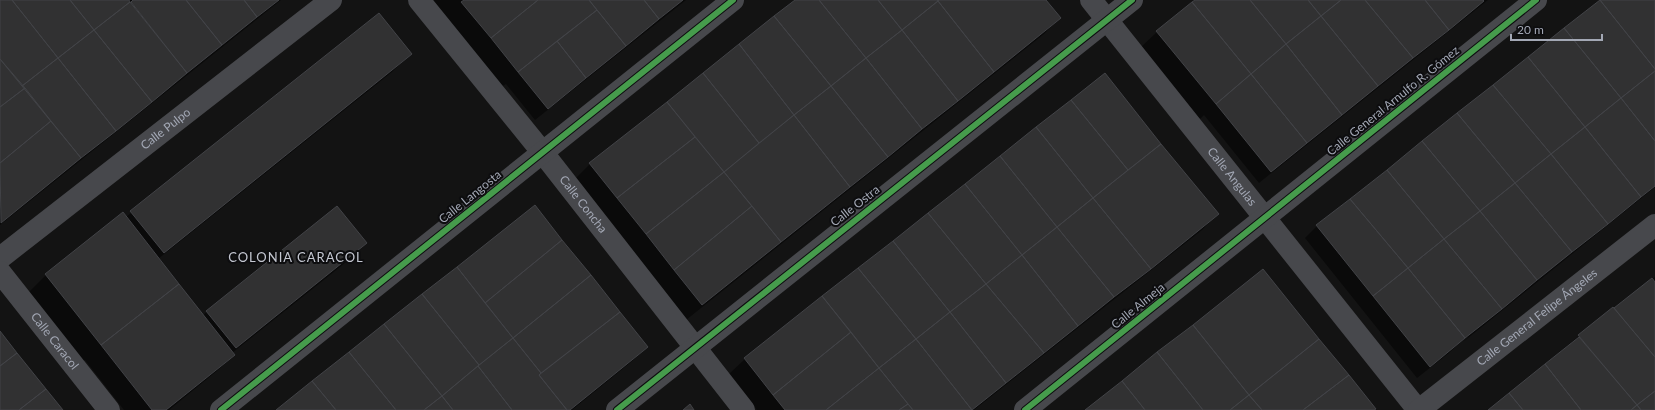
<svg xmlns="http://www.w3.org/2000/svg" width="1655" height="410" font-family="Lato,sans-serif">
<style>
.shadow{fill:#0007}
.building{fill:#313132;stroke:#424347}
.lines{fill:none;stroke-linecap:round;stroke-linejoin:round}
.minor{stroke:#47484c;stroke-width:22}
.cycleway-casing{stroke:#0d0d0f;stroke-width:8}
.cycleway{stroke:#469c4c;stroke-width:6}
.labels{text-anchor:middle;stroke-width:4;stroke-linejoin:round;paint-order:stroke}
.street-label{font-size:12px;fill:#a3a8b5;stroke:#0d0d0f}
.neighbourhood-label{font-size:13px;letter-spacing:1px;fill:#c4c7d1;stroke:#0d0d0f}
</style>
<rect width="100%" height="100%" fill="#131313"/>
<path class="shadow" d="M0,0H281L0,225Z
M431,0H686L535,120L506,84L501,87Z
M796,0H1044L1059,18L1044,34L686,320L574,180L590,164Z
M1197,0H1488L1259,183L1204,115L1200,119L1141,47L1157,32Z
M1601,0H1655V187L1463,342L1468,337H1465L1449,353L1417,378L1305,238L1317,226Z
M378,14L410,54L392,72L158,259L203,315L337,207L366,243L350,259L232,353L234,355L218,370L169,410H124L85,360L82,362L28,293L46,275L123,213L126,217Z
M1161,144L1217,214L1202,230L974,410H757L729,374L745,359Z
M534,207L647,347L631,362L572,410H277Z
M1655,277V410H1489L1613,308L1614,310Z"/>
<path class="building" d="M0,0H12L58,58L22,86L0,59Z
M12,0H70L94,30L58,58Z
M70,0H129L130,2L94,30Z
M133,0H186L222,45L187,73L131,2Z
M186,0H244L257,17L222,45Z
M244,0H279L257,17Z
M464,0H538L491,38L461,2Z
M538,0H589L597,10L518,72L491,38Z
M589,0H644L659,19L626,46Z
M644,0H683L659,19Z
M795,0H819L866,58L831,86L774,16Z
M819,0H878L902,30L866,58Z
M878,0H937L938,1L902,30Z
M939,0H1046L1061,18L994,72L938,1Z
M1195,0H1250L1286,44L1251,74L1192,2Z
M1250,0H1308L1321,16L1286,44Z
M1308,0H1341L1321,16Z
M1341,0H1365L1413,58L1378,86L1321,16Z
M1365,0H1425L1449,30L1413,58Z
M1425,0H1483L1484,1L1449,30Z
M1600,0L1655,69V71L1621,98L1564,28Z
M1600,0H1655V69Z
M938,1L994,72L958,101L902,30Z
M130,2L187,73L152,102L94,30Z
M1192,2L1251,74L1216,104L1156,31Z
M597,10L626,46L586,78L557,41Z
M379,13L412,54L164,253L130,211Z
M774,16L831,86L794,115L739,44Z
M1321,16L1378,86L1342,115L1286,44Z
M1564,28L1621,98L1585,127L1528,57Z
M94,30L152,102L116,131L58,58Z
M902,30L958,101L922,129L866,58Z
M557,41L586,78L548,109L518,72Z
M739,44L794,115L759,143L703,73Z
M1286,44L1342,115L1307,143L1251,74Z
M1528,57L1585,127L1551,154L1493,85Z
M58,58L116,131L81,158L22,86Z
M866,58L922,129L888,157L831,86Z
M0,59L25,88L0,107Z
M1655,71V141L1621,98Z
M703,73L759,143L724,172L667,102Z
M1105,73L1161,144L1128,170L1071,100Z
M1251,74L1307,143L1271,172L1216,104Z
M1493,85L1551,154L1515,183L1457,113Z
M831,86L888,157L850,187L794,115Z
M25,88L51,121L0,163V107Z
M1621,98L1655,141V186L1641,197L1585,127Z
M1071,100L1128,170L1093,198L1036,127Z
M667,102L695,137L617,198L589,163Z
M1457,113L1515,183L1480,211L1422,141Z
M794,115L850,187L781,242L724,172Z
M51,121L81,158L1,223L0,163Z
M1036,127L1093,198L1057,227L1000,156Z
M1585,127L1641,197L1608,224L1551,154Z
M695,137L724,172L646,234L617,198Z
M1422,141L1480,211L1444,239L1387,170Z
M1161,144L1219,214L1151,269L1093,198Z
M1551,154L1608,224L1572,252L1515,183Z
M1000,156L1057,227L1022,255L965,184Z
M1387,170L1444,239L1408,268L1350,199Z
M724,172L752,206L674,270L646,234Z
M1515,183L1572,252L1537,280L1480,211Z
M965,184L1022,255L986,284L928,213Z
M1093,198L1151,269L1114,297L1057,227Z
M1350,199L1408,268L1373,296L1316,225Z
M535,205L562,240L485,303L457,267Z
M337,206L367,243L236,348L206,311Z
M752,206L781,242L702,305L674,270Z
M1480,211L1537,280L1502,309L1444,239Z
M123,212L179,284L101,345L45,274Z
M928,213L986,284L950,312L893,241Z
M1057,227L1114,297L1078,326L1022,255Z
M1444,239L1502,309L1465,338L1408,268Z
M562,240L591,275L513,338L485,303Z
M893,241L950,312L916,339L858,268Z
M1022,255L1078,326L1044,353L986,284Z
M457,267L513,338L479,365L422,294Z
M858,268L916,339L879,368L822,296Z
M1408,268L1465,338L1430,367L1373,296Z
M1263,269L1319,339L1249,395L1193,325Z
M591,275L620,312L541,373L513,338Z
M1652,278L1655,282V357L1614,308Z
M179,284L235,355L166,410H152L101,345Z
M986,284L1044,353L1006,383L950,312Z
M422,294L479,365L442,396L384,324Z
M822,296L851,332L773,395L744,358Z
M1613,307L1655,357V391L1637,405L1578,335Z
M620,312L648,347L570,410H567L539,375Z
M950,312L1006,383L972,410L916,339Z
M384,324L442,396L424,410H396L349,352Z
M1193,325L1249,395L1230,410H1203L1157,352Z
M0,331L17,353L0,366Z
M851,332L879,368L826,410H785L773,395Z
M1579,337L1637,405L1631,410H1581L1545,364Z
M513,338L541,373L539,375L567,410H512L478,366Z
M916,339L972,410H913L879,368Z
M1319,339L1349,375L1303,410H1262L1249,395Z
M349,352L396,410H336L312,381Z
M1157,352L1203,410H1145L1122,381Z
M17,353L46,389L19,410H0V366Z
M1545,364L1581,410H1523L1509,393Z
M478,366L512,410H453L442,396Z
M879,368L908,404L899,410H826Z
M1349,375L1376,409L1374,410H1303Z
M312,381L336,410H276Z
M1122,381L1145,410H1085Z
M46,389L63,410H19Z
M1655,391V410H1641L1637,405Z
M1509,393L1523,410H1488Z
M1249,395L1262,410H1230Z
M442,396L453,410H424Z
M690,404L694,410H683Z
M908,404L913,410H899Z
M1637,405L1641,410H1631Z"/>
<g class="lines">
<g class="minor">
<path id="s1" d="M419,0L543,153L744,410"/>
<path id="s2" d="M1091,0L1418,410"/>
<path id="s3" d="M0,258L331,0"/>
<path id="s4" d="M0,272L109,410"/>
<path d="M221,410L733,0"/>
<path d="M617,410L1132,0"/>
<path d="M1025,410L1536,0"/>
<path id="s5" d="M1419,410L1655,225"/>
</g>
<defs>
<path id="cycleway" d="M221,410L733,0
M617,410L1132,0
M1025,410L1536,0"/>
</defs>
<use href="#cycleway" class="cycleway-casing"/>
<use href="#cycleway" class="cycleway"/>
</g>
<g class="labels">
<g class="street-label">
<text transform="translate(1393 101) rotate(-39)" y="4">Calle General Arnulfo R. Gómez</text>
<text dy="4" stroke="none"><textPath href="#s3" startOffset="210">Calle Pulpo</textPath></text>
<text dy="4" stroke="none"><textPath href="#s2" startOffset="226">Calle Angulas</textPath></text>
<text transform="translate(470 197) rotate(-39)" y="4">Calle Langosta</text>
<text dy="4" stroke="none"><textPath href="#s1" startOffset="262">Calle Concha</textPath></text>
<text transform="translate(855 206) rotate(-38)" y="4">Calle Ostra</text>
<text transform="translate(1138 306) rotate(-39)" y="4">Calle Almeja</text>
<text dy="4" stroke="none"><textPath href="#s5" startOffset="150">Calle General Felipe Ángeles</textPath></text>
<text dy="4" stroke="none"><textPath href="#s4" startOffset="88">Calle Caracol</textPath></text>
</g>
<g class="neighbourhood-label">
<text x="296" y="262">COLONIA CARACOL</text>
</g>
</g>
<path d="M1511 34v6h91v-6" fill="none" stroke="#a3a8b5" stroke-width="2"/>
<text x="1517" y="34" font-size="12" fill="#a3a8b5" stroke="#0d0d0f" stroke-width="3" paint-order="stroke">20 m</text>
</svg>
